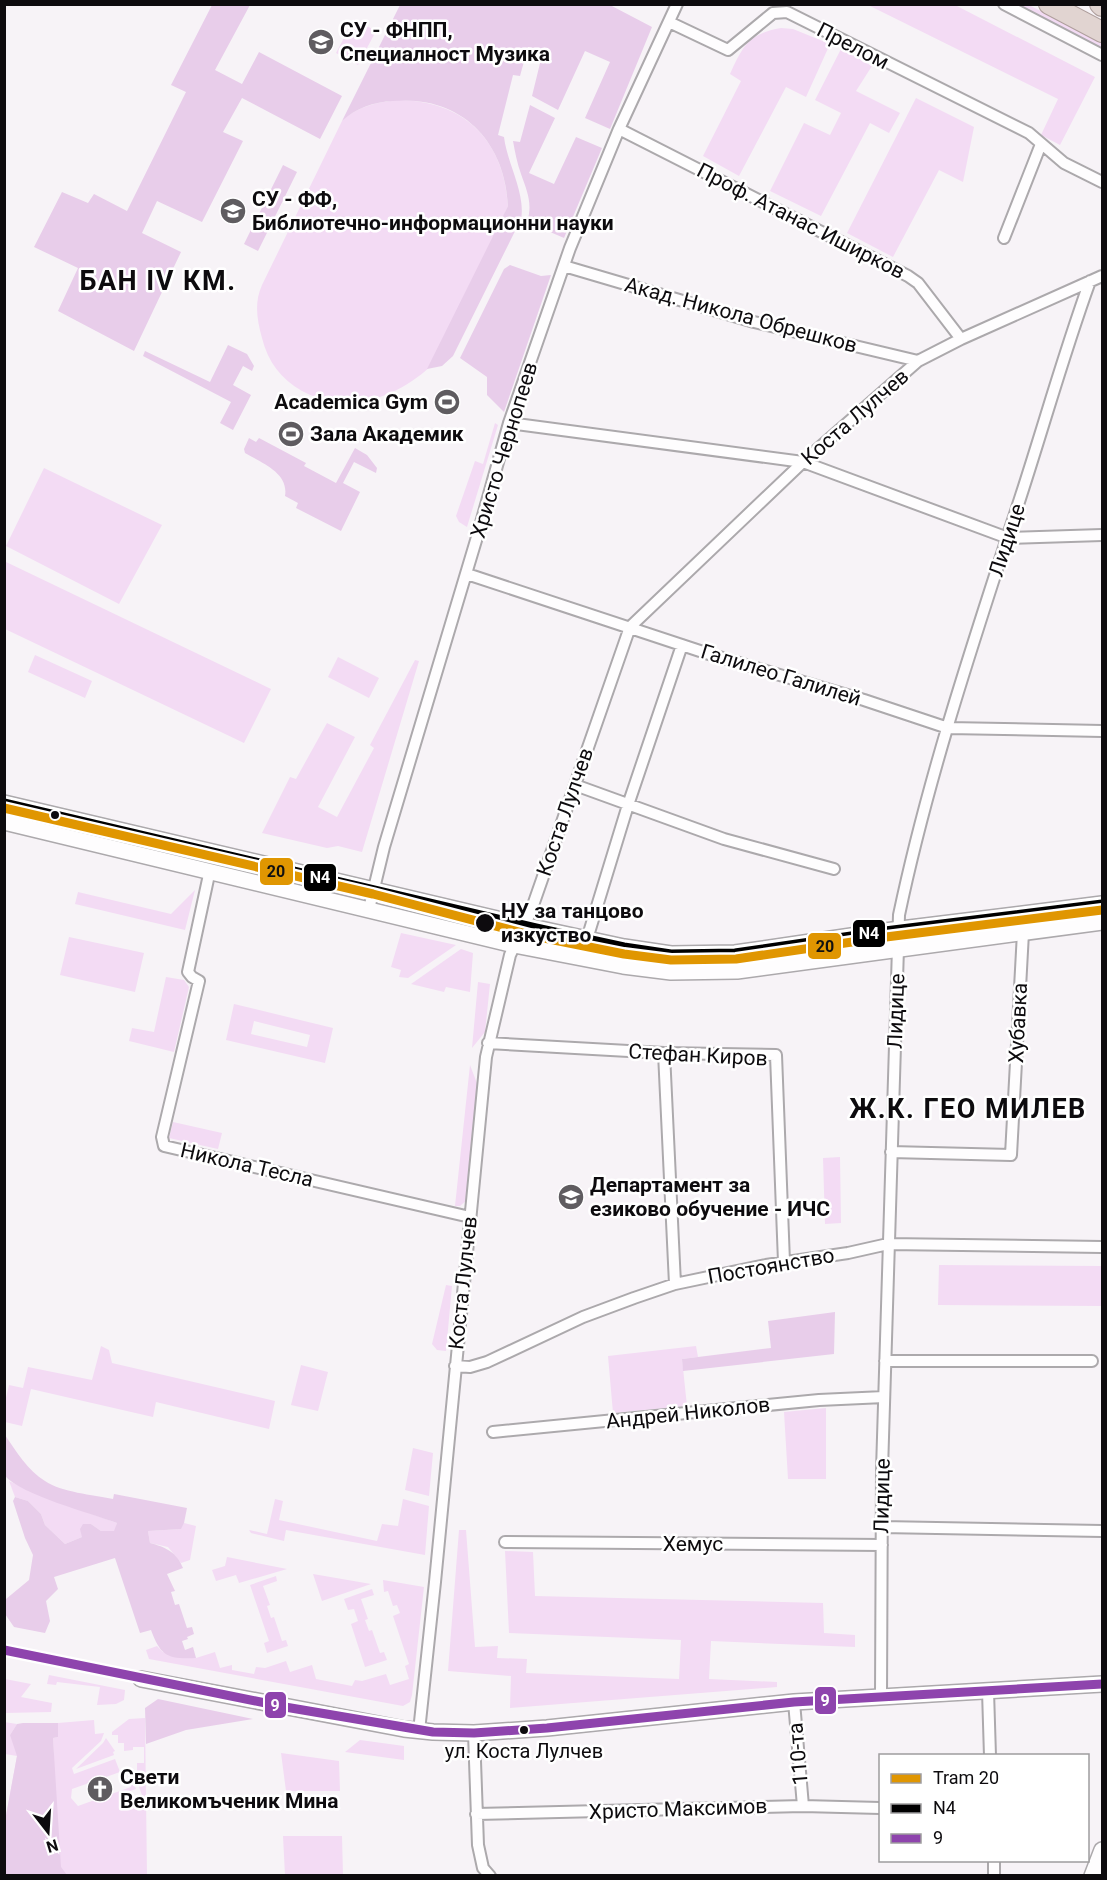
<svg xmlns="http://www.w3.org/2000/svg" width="1107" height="1880" font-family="Roboto,sans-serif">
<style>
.green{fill:#f3dbf4;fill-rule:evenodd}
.forest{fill:#e8cdea}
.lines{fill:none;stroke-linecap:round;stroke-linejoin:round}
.street-casing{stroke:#aca9ac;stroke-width:14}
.secondary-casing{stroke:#aca9ac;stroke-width:18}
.highway-casing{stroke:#af9f9d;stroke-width:22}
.street{stroke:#fefdfe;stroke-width:10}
.secondary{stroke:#fefdfe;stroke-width:15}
.highway{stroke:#e1d4d1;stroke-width:20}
.bus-1-casing{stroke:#fff;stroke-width:14}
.bus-2-casing{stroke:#fff;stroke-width:14}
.bus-1{stroke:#000;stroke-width:9}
.bus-2{stroke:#8e44ad;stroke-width:9}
.tram-1-casing{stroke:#fff;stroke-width:14}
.tram-1{stroke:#e09601;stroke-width:9}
.bus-dot{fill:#0d0b0e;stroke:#fff;stroke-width:2}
.labels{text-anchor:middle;stroke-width:5;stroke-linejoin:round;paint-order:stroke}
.bus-label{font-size:20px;fill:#0d0b0e;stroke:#fff}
.poi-label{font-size:21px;font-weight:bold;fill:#0d0b0e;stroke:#fff;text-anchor:start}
.street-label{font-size:21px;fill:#0d0b0e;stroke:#fff}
.stop-label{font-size:21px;font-weight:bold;fill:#0d0b0e;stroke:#fff;text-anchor:start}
.district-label{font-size:27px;font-weight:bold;letter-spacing:1.5px;fill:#0d0b0e;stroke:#fff}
.line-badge{stroke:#fff;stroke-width:2}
.badge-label{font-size:16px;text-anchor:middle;font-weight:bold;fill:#fff}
.pale-badge-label{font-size:16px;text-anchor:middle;font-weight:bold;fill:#111}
</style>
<rect width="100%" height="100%" fill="#f7f3f7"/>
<path class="green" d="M868,5H955L1095,77L1060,145L1041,135L1058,99Z
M1013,5H1029L1102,42V50Z
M354,19L376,31L358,65L336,53Z
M781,28L793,29L830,44L806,97L786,87L739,176L703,156L741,81L730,74C743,46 748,34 781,28Z
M841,49L872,66L856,91L900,113L889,133L870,123L821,216L770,191L804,123L830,135L841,113L815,100Z
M916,98L974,127L963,182L939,170L893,257L847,233Z
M399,100C464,101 504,140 508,206C490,245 471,285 452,325C446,337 441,357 431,366C395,399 347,415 302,391C281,379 268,362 262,338C257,320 254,303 262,285L342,121C358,106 378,102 399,100Z
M495,423L498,425L467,527L459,522L456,516L475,461L483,464Z
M44,468L162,525L119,604L6,546Z
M4,561L271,689L244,743L5,629Z
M35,655L92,681L85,698L28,672Z
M338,657L379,678L369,698L328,677Z
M415,660L419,661L362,852L338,846L327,848L262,833L290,777L296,779L327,723L355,737L318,807L337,817L374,748L370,745Z
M195,890L185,930L75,904L78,892L171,914Z
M401,933L456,945L408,978L399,977L401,970L391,967Z
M69,937L144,953L135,992L60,975Z
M461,949L473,953L470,992L446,987L444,992L411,984Z
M166,977L184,980L189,987L174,1052L129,1041L132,1028L154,1032Z
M478,982L490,984L485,1032L472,1048Z
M234,1004L333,1028L325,1063L226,1040ZM254,1021L310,1035L307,1047L251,1034Z
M470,1065L478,1086L467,1200L460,1206H455Z
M173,1122L222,1133L218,1149L169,1138Z
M840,1157L841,1223L825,1224L823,1158Z
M939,1265L1102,1266V1306L938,1305Z
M446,1285L452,1286L446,1351L437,1350L432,1344Z
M101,1346L109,1350L112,1363L275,1401L269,1429L156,1402L153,1417L31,1389L22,1426L5,1422V1402L9,1385L23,1388L28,1367L92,1380Z
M696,1346L698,1357L682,1359L687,1406L613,1413L608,1356Z
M301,1365L328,1372L318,1411L291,1405Z
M826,1408V1479H788L784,1412Z
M413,1448L433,1453L429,1496L405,1490Z
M9,1481L42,1496L117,1523L115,1531H101L91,1524L82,1537L65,1544L45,1525L41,1514L28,1501L15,1497Z
M275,1499L283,1501L279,1520L377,1541L382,1524L398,1526L403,1499L429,1506L425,1555L286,1530L284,1541L251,1533L249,1530L267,1534Z
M184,1523L196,1526L190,1560L181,1563L168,1547L150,1543L148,1531L180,1529Z
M459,1530H466L475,1647L498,1646L497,1658L527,1659L526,1673L679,1679L681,1640L509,1633L505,1551L533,1552L535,1596L823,1603L824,1633L855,1635V1647L711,1641L709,1679L777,1682V1687L510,1708L511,1676L448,1671Z
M227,1557L287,1569L239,1583L236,1575L216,1581L212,1570L225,1566Z
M313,1574L371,1584L322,1601Z
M276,1576L277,1581L263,1586L270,1605L267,1606L271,1618L274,1617L282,1641L286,1640L288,1646L267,1653L264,1643L269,1641L250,1585Z
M383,1580L424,1587L412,1695L410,1702L403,1706L149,1659L146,1650L157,1646L163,1652L196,1658L215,1652L220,1668L232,1665V1670L254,1674L256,1667L265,1668L286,1661L290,1672L312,1665L316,1679L352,1686L355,1680L362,1681L386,1674L390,1685L409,1679L405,1666L409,1664L393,1616L400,1613L397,1605L393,1606L388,1591L384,1592Z
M372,1589L374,1595L361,1599L368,1619L365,1620L369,1631L372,1630L380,1653L384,1652L387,1660L365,1667L351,1624L358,1621L354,1609L348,1610L344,1599Z
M49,1675L125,1690L124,1700L116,1704L97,1705L100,1687L57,1682L56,1685L47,1684Z
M5,1679L31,1684L21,1697L52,1703L51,1712L5,1713Z
M145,1718L147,1875H5V1821L17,1756L5,1754L4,1722L17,1724L10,1735L54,1760L53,1738L58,1737V1723L94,1720L95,1734L104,1733L101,1741L72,1768L74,1774L115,1759L120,1772L72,1789L71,1798L78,1806L131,1787V1785L134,1784L136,1789L127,1792L130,1801L143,1798L137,1781V1763H144V1747H133V1750L124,1751V1743H118V1735H112V1732L129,1719Z
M106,1738L115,1751L113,1752L114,1755L76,1769L103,1743Z
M360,1740L404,1746V1760L345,1752Z
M281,1753L339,1761L340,1791H286Z
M283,1836H342L343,1875H285Z"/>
<path class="forest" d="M212,5H250L215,70L242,84L259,52L342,96L320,139L242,98L223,132L243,141L202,222L157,201L142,233L181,252L134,351L58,311L78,268L34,247L62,192L88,203L94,194L127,211L186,92L171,85Z
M400,5H610L652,27L610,129L585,118L610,62L585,51L558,110L532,96L543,51L528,47L520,76L513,75L498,135L504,137C507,163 526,194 521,219L453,356L442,366L427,369L508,206C505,140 460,95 393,101C374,102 356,108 342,121Z
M530,105L555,118L529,173L554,184L576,137L602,148L564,238L527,222C533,204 527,191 521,174C517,163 515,152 513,141L520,142Z
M283,165L297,172L258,251L244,244Z
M510,265L541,276L551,275L504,412L487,395V377L460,358L504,269Z
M228,345L247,354L254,366L252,371L243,366L233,385L251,395L233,430L220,423L231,402L143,356L145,351L210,382Z
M249,438L256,442L259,438L306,463L304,466L336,483L355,448L367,455L377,468L376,473L354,462L343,483L360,492L341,531L296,508L298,503L285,496C289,473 262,463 245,453L244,449Z
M835,1312L834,1354L683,1371L682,1359L771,1348L768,1321Z
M5,1435C16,1451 28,1471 45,1481C61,1492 93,1495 113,1499L114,1494L187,1508L184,1523L181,1529L148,1531L150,1543C165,1547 177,1552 183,1568L167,1574L175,1591L171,1592L175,1605L179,1604L187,1628L192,1627L194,1634L187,1637L188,1639L182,1641L185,1650L193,1647L196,1658C168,1659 161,1657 151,1630L140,1633L115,1558L54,1577L58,1589L46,1601L50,1621L45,1633L14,1627L5,1614L6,1599L29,1580L33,1555L25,1538L13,1501L15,1497L28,1501L41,1514L45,1525L65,1544L82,1537L80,1529L83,1524H91L101,1531H114L117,1523C90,1513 22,1495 5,1476Z
M158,1699L253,1719L186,1730L146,1744L145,1708Z
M23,1723H58V1737L53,1738L61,1867L67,1875H5V1821L17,1756L10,1735L17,1724Z"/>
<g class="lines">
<defs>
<path id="street" d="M1004,4L1102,55
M669,22L728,50L773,13L787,12L1029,133L1064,163L1102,182
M619,129L908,276L918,283L961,339
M1004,238L1041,144
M564,266L754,322L918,361
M509,423L803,462L1008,538L1102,535
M467,574L709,654L864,700L948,728L1102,731
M575,785L724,839L834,869
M210,870L188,972L192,977L199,981L162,1137L164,1146L470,1217
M369,909L384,847L477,537L509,423L570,248L619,129L677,4
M587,939L628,805L682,645
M488,1043L664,1053L776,1055L784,1262
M664,1053L675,1284
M891,1152L1011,1155L1024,914
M885,1361H1092
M455,1366L470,1367L487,1362L583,1317L634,1298L675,1284L766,1265L848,1253L888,1244L1102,1247
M493,1432L819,1400L884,1397
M882,1527L1102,1531
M505,1542L882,1545
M988,1691L990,1756
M881,1696L882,1470L899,915C927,782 970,652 1012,523C1039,443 1061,361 1090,281
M794,1702L803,1806
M419,1731L435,1582L486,1057L510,955L531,911L630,627L803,462L918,361L961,339L1102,276
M474,1733L478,1845L483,1868L490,1876
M476,1814L803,1806L880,1808
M994,1860V1876"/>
<path id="secondary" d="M4,803L536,928L624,947L671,954L735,953L885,931L1102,904
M4,822L514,945L623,966L671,972L737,971L1102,922
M141,1679L404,1729L433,1732L474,1733L547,1728L794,1702L1102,1684
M1092,1876L1102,1850"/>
<path id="highway" d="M1049,4L1102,32
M1100,4L1102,6"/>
</defs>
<use href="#street" class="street-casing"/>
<use href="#secondary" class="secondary-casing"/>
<use href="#highway" class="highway-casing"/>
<use href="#street" class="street"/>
<use href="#secondary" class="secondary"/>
<use href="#highway" class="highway"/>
<defs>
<path id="bus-1" d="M4,803L536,928L624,947L671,954L735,953L885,931L1102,904"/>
<path id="bus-2" d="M4,1650L285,1707L433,1732L474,1733L547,1728L794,1702L1102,1684"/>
</defs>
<use href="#bus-1" class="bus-1-casing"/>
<use href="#bus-2" class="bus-2-casing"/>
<use href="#bus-1" class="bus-1"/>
<use href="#bus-2" class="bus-2"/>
<defs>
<path id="tram-1" d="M4,808L373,894L534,936L624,954L671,960L736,959L886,937L1102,910"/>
</defs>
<use href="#tram-1" class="tram-1-casing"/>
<use href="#tram-1" class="tram-1"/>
</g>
<defs>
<symbol id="university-disc" viewBox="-11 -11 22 22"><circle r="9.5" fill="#5f5c60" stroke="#fff"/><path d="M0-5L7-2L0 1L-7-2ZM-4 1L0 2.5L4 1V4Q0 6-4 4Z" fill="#fff"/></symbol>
<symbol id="stadium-disc" viewBox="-11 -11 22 22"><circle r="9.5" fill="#5f5c60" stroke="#fff"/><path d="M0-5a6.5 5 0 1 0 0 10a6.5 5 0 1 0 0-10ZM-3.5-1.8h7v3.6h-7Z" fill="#fff"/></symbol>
<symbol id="church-disc" viewBox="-11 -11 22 22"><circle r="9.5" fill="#5f5c60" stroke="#fff"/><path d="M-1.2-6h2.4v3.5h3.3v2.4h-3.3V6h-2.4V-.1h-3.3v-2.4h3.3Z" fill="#fff"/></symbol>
</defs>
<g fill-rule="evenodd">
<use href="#university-disc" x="306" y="27" width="30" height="30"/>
<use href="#university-disc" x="218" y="196" width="30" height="30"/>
<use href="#stadium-disc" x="432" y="387" width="30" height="30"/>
<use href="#stadium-disc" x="276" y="419" width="30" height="30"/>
<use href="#university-disc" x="556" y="1182" width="30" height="30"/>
<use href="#church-disc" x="85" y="1774" width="30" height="30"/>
</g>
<g class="bus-dot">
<circle cx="55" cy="815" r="5"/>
<circle cx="485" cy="923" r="10"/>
<circle cx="524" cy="1730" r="5"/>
</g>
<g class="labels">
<g class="bus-label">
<text x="524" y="1758">ул. Коста Лулчев</text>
</g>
<g class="poi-label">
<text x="340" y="37">СУ - ФНПП,<tspan x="340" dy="24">Специалност Музика</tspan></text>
<text x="252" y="206">СУ - ФФ,<tspan x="252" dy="24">Библиотечно-информационни науки</tspan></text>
<text x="428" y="409" text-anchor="end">Academica Gym</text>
<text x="310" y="441">Зала Академик</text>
<text x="590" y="1192">Департамент за<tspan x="590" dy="24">езиково обучение - ИЧС</tspan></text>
<text x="120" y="1784">Свети<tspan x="120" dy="24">Великомъченик Мина</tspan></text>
</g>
<g class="street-label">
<text transform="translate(853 46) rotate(27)" y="7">Прелом</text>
<text transform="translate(801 221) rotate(27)" y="7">Проф. Атанас Иширков</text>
<text transform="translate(741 315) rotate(15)" y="7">Акад. Никола Обрешков</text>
<text transform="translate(855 417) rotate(-41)" y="7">Коста Лулчев</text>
<text transform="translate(504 450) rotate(-73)" y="7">Христо Чернопеев</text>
<text transform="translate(1007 540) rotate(-72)" y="7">Лидице</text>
<text transform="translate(781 675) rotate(17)" y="7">Галилео Галилей</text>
<text transform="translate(565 812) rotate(-71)" y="7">Коста Лулчев</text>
<text transform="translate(896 1011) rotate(-88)" y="7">Лидице</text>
<text transform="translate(1018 1023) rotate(-87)" y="7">Хубавка</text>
<text transform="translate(698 1055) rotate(3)" y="7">Стефан Киров</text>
<text transform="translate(247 1165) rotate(13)" y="7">Никола Тесла</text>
<text transform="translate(771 1266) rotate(-10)" y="7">Постоянство</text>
<text transform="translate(463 1283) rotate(-84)" y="7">Коста Лулчев</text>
<text transform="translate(688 1413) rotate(-6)" y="7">Андрей Николов</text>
<text transform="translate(882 1496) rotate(-89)" y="7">Лидице</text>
<text x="693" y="1551">Хемус</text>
<text transform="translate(798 1754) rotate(-95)" y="7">110-та</text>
<text transform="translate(678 1809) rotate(-2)" y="7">Христо Максимов</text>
</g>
<g class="stop-label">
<text x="501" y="918">НУ за танцово<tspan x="501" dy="24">изкуство</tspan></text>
</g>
<g class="district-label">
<text x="158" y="290">БАН IV КМ.</text>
<text x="968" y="1118">Ж.К. ГЕО МИЛЕВ</text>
</g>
</g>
<g class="line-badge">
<rect x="259" y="857" width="35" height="29" rx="6" fill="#e09601"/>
<rect x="303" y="863" width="34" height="29" rx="6" fill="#000"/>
<rect x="852" y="919" width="34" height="29" rx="6" fill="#000"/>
<rect x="807" y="932" width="35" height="28" rx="6" fill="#e09601"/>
<rect x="814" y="1686" width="23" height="29" rx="6" fill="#8e44ad"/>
<rect x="264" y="1691" width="23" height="28" rx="6" fill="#8e44ad"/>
</g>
<g class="badge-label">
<text x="320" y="883">N4</text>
<text x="869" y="939">N4</text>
<text x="825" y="1706">9</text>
<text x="275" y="1711">9</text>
</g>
<g class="pale-badge-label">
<text x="276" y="877">20</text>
<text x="825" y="952">20</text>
</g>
<rect width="1107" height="1880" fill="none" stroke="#0d0b0e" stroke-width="12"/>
<rect x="879" y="1754" width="210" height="108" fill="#ffffff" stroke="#9e9d9f" stroke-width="1.5"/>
<rect x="891" y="1774" width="30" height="9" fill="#e09601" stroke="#9e9d9f" stroke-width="1.5"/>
<text x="933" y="1784" font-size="18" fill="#0d0b0e">Tram 20</text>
<rect x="891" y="1804" width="30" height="9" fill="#000000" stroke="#9e9d9f" stroke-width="1.5"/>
<text x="933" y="1814" font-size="18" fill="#0d0b0e">N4</text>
<rect x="891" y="1834" width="30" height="9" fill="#8e44ad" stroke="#9e9d9f" stroke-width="1.5"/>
<text x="933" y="1844" font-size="18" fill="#0d0b0e">9</text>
<g transform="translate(48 1832) rotate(163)" stroke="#ffffff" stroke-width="4.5" paint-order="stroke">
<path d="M0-4.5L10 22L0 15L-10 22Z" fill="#0d0b0e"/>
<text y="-9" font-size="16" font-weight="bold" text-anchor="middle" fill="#0d0b0e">N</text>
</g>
</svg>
